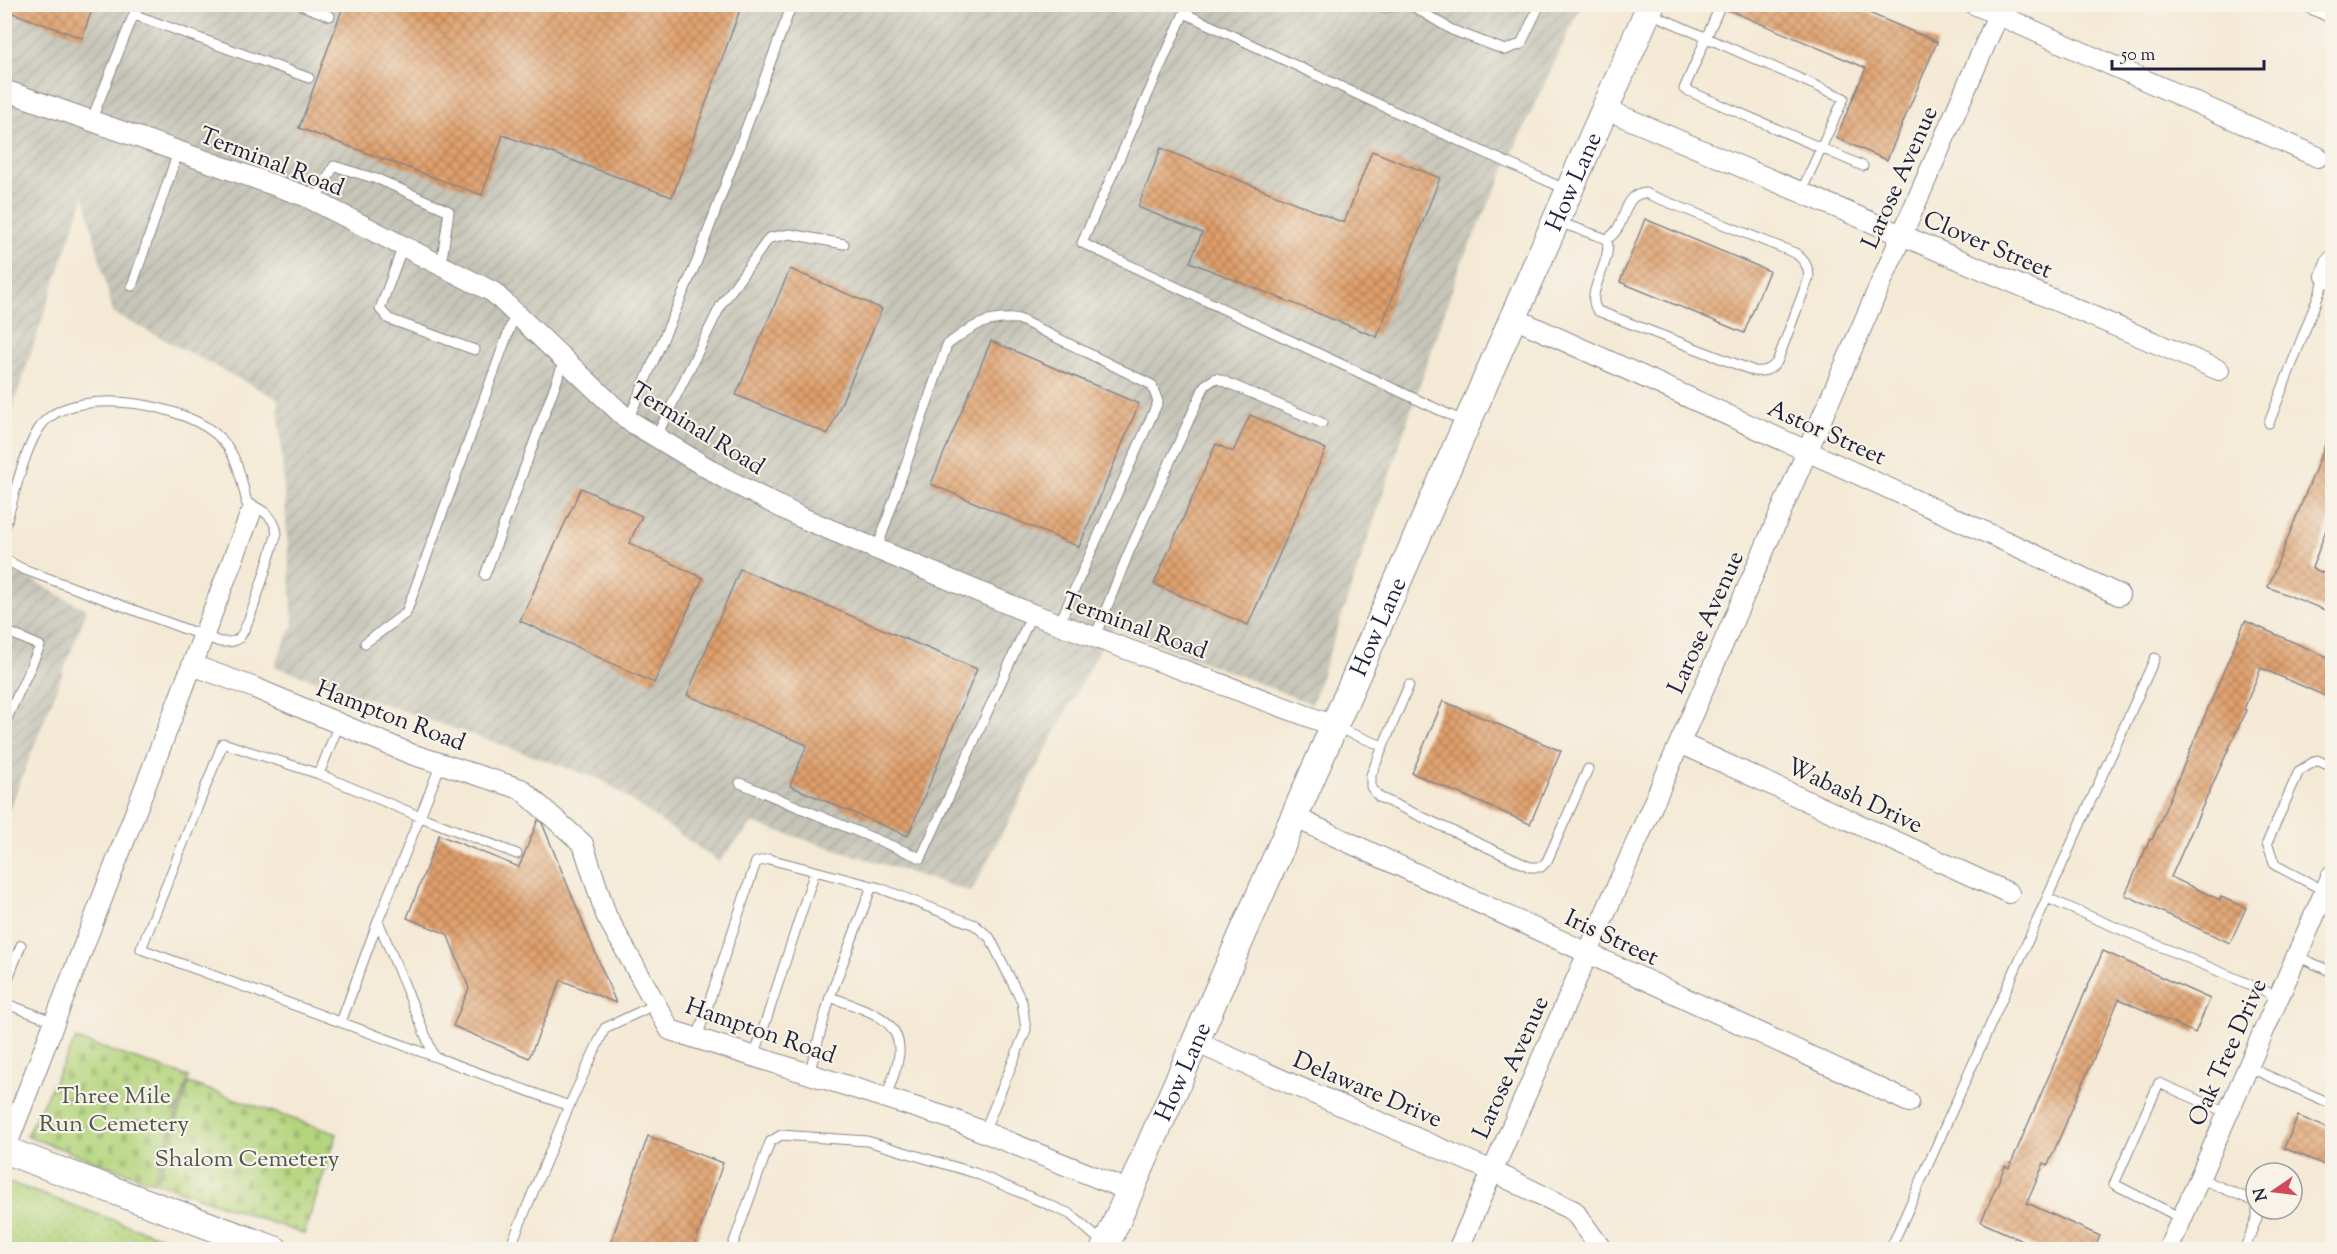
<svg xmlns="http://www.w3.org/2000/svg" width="2337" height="1254" font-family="'Sorts Mill Goudy',serif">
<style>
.industrial{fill:url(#industrial-furrows)}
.green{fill:url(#green-dots);stroke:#6a7b5c;stroke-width:1.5}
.cemetery{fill:url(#cemetery-stones);stroke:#6a7b5c;stroke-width:1.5}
.building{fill:url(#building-cross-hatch)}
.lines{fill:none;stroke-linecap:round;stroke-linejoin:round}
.service-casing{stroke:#8b8688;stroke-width:11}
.minor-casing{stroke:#8b8688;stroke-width:22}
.secondary-casing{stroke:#8b8688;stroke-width:29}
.service{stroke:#fff;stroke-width:9}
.minor{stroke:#fff;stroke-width:20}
.secondary{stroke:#fff;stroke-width:27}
.labels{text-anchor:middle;stroke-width:4.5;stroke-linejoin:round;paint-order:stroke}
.street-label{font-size:24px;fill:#22223b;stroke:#f7f3e8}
.park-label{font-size:24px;fill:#4e574e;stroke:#f7f3e8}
</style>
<defs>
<pattern id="industrial-furrows" width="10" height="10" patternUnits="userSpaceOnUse" patternTransform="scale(1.5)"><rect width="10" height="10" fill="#c6c5b8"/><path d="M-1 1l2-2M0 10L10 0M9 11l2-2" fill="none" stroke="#aaa99f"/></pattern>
<pattern id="green-dots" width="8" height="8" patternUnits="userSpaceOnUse" patternTransform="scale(1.5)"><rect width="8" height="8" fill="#b3d47c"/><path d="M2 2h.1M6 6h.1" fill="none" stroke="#9ab66c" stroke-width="1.8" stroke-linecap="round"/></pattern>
<pattern id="cemetery-stones" width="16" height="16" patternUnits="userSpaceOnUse" patternTransform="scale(1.5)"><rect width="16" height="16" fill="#b3d47c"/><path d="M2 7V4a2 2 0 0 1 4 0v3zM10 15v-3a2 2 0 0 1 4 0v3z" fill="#9ab66c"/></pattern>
<pattern id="building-cross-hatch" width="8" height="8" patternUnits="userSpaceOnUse" patternTransform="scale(1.5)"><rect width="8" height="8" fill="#df9f6a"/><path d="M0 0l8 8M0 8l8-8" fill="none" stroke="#b48158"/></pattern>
</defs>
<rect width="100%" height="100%" fill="#f7f3e8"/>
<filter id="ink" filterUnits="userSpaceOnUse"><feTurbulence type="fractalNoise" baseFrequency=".0167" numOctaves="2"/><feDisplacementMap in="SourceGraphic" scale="12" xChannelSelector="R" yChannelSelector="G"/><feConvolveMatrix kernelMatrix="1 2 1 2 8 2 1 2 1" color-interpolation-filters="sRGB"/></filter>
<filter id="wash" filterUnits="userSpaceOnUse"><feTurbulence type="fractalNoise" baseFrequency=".008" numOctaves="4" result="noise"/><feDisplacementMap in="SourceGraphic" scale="24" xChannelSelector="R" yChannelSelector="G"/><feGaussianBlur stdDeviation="1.35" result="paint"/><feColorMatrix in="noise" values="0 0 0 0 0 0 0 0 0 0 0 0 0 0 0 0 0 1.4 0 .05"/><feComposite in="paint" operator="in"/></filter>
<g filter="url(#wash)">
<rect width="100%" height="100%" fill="#f4e9d5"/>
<path class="industrial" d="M5,5H1581L1460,266L1312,704L1113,627L1095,657L971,892L752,823L719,862L602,780L274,666L293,625L278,399L113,313L84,196L5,430Z
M5,565L87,610L5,821Z"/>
<path class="green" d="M5,1181L194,1249H5Z"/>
<path class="cemetery" d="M76,1039L189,1077L153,1182L26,1136Z
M189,1083L337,1134L304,1234L156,1182Z"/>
<g id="blocks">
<path class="building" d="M4,4H94L82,38L4,10Z
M344,4H742L672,197L503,135L482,195L299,128Z
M1728,4H1848L1937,42L1887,160L1836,138L1866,68L1726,9Z
M1161,148L1344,223L1372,151L1440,178L1377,337L1190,262L1202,233L1138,207Z
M1645,219L1769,271L1744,333L1620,282Z
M790,269L882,309L828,434L736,395Z
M991,341L1139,404L1079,547L931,484Z
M1250,415L1326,449L1248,625L1154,584L1216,444L1233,452Z
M2332,428V514L2312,568L2332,577V613L2268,587Z
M581,488L642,516L629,543L703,578L654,683L520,621Z
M740,569L977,669L908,836L790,786L807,745L687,695Z
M2245,621L2332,659V699L2261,668L2244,709L2246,710L2171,877L2220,900L2221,897L2246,908L2230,943L2125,895L2150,839L2152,840Z
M1443,701L1561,751L1530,824L1412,773Z
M538,820L542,823L616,1003L561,980L529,1058L453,1026L469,988L447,934L407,918L439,835L519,867Z
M2103,951L2210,999L2195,1033L2119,999L2048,1165L2044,1163L2027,1203L2100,1236L2094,1250H2043L1981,1222L2005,1166L2009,1168Z
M2298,1116L2332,1130V1168L2284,1148Z
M648,1136L723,1163L693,1250H608Z"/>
</g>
</g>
<g filter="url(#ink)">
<use href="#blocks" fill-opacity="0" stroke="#8b8688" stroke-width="1.5"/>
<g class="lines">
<defs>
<path id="service" d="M298,4L330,16
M1380,4L1386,8L1401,4
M1409,4L1452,30L1505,50L1521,44L1540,4
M1721,4L1684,89L1863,166
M2300,4L2332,19
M1650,13L1844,98L1801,192
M135,15L309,78
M91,121L138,4
M1645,193L1795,253C1804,260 1808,265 1809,277L1777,362C1770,370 1765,372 1754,371L1598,311C1583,293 1613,264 1607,239C1629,226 1620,195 1645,193Z
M315,201L334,166L380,180L449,211L441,266
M1558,222L1607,239
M403,246L380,309L389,319L475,350
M132,286L178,152
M628,420L697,261L792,4
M1465,422L1082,243L1184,13L1365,98L1567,190
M2269,423L2326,276
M656,437L721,305L769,238L790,234L844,244
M4,531C13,501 24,446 43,423C78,384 190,404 222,440C239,458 242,484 248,507
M877,549L947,345C973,325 985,317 1019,319L1152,385L1158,402L1059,624
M4,559L23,569L220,642C226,642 233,643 238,639C249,631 271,550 277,533C274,515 262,510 246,502
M485,575L564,361
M4,630L40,646L4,725
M1095,637L1128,554L1205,385L1216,378L1322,423
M365,643L406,613L515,314
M2155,658L2047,898L2279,997
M1409,685L1371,775V787L1379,797L1530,867H1541L1547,861L1588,769
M339,724L319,774L223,743L141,949L569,1106
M1335,727L1383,746
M319,774L421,817L517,854
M740,783L921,858L1032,614
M2325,891L2275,865L2267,843L2299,771L2317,760L2332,767
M2297,956L2332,972
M4,989L21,945
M830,997L872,886
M4,1003L55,1022
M341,1022L378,921
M697,1038L756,862L769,859L880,888L975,925L990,938L1022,1002L1026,1030L984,1132
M434,1056L378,921L441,764
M754,1057L815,871
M2248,1067L2332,1104
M809,1074L830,997C859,1008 901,1015 899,1053C898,1068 890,1084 886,1098
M2199,1178L2256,1202
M2181,1218L2114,1184L2159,1083L2228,1113
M509,1250L569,1106L605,1028L656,1004
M731,1250L770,1142L781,1135L867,1141L975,1173L1070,1214L1103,1243
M1890,1250L2047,898
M2244,1250L2257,1218V1209"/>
<path id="minor" d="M1974,4L2318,157
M4,90L305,196L493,292L628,420L724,478L800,517L1032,614L1334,726
M1605,109L2219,370
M2332,261L2326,276L2332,279
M1514,318L2029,552L2119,595
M192,665L255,688L411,754L521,789L583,844L606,915L670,1030L949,1118L1130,1191
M1680,743L2009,893
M1294,817L1909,1102
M1195,1042L1492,1171L1574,1211L1602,1250
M5,1150L250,515
M1458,1250L1998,15
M2168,1250L2332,875"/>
<g id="secondary">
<path d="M4,1150L275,1250"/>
<path id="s1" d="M1104,1250L1651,4"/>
</g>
</defs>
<use href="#service" class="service-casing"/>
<use href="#minor" class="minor-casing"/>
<use href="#secondary" class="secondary-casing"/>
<use href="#service" class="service"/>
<use href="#minor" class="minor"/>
<use href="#secondary" class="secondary"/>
</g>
</g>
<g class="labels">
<g class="street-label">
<text transform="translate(272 161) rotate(21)" y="8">Terminal Road</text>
<text transform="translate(1899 177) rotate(-66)" y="8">Larose Avenue</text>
<text dy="8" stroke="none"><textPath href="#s1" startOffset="1167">How Lane</textPath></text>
<text transform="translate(1988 244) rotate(23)" y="8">Clover Street</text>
<text transform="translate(698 428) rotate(32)" y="8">Terminal Road</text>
<text transform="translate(1827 432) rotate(24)" y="8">Astor Street</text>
<text transform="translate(1705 622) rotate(-66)" y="8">Larose Avenue</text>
<text transform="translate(1135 625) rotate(20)" y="8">Terminal Road</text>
<text dy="8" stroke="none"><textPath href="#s1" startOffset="681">How Lane</textPath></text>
<text transform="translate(391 715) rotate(21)" y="8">Hampton Road</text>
<text transform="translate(1855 795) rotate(25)" y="8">Wabash Drive</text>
<text transform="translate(1612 937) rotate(25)" y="8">Iris Street</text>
<text transform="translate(761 1030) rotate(19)" y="8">Hampton Road</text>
<text transform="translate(2227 1052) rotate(-66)" y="8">Oak Tree Drive</text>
<text transform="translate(1510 1067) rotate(-66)" y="8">Larose Avenue</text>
<text dy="8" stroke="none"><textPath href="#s1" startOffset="195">How Lane</textPath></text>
<text transform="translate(1368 1089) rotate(23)" y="8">Delaware Drive</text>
</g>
<g class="park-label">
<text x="114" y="1103">Three Mile<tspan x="114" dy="28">Run Cemetery</tspan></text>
<text x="247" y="1166">Shalom Cemetery</text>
</g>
</g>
<rect width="2337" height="1254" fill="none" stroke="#f7f3e8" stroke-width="24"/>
<g transform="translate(2274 1191) rotate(256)"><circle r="28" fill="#f7f3e8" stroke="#a29fa3" stroke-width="1.5"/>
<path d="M0-4.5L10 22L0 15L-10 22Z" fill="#d1495b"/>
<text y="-9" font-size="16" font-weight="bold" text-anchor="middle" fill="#22223b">N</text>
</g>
<path d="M2112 60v9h152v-9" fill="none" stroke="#22223b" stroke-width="3"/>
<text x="2121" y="60" font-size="18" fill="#22223b" stroke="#f7f3e8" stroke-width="4.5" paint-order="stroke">50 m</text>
</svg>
